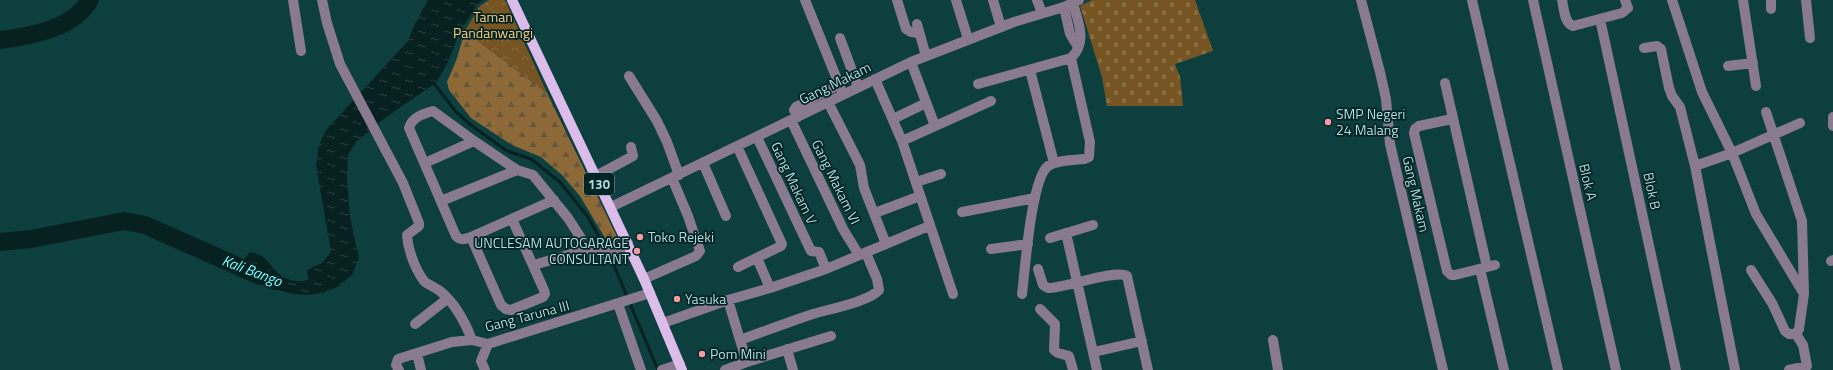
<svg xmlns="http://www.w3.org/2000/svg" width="1833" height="370" font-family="'Titillium Web',sans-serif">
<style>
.forest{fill:url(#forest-firs)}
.cemetery{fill:url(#cemetery-stones)}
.park{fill:url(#park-crowns)}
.water{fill:url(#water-ripples)}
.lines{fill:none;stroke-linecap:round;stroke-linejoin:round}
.stream{stroke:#072121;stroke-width:3}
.river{stroke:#072121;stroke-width:18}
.minor{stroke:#897a90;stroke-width:10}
.major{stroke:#dbbcea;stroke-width:10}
.poi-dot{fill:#f49aa1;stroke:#002424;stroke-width:1.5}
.labels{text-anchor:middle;stroke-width:3.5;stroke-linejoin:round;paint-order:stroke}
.shield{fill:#002424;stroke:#7da4a3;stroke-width:1}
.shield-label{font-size:13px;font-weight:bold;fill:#b3dbda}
.park-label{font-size:14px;fill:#fec97e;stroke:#002424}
.street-label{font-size:14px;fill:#b3dbda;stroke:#002424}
.poi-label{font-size:14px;fill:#b3dbda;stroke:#002424;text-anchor:start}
.water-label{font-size:15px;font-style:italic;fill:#81fbfb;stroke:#002424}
</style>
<defs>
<pattern id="forest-firs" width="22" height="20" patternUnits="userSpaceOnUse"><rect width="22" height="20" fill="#8c6937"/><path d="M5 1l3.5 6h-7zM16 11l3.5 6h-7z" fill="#65573c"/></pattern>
<pattern id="cemetery-stones" width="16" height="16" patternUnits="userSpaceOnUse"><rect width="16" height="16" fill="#765523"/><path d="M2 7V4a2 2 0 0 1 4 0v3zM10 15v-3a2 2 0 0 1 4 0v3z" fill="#876d42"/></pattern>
<pattern id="park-crowns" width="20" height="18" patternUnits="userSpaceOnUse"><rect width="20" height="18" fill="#765523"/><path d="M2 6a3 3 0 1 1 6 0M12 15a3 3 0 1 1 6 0" fill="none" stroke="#876d42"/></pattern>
<pattern id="water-ripples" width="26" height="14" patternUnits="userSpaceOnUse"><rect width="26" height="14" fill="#072121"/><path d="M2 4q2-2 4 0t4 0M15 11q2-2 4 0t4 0" fill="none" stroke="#294141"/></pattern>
</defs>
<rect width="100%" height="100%" fill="#0d3f3f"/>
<path class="forest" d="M465,31L547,93L619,241L608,243L580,196L562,175L541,157L512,145L471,118L449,90L447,82L456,61Z"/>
<path class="cemetery" d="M1092,0H1195L1213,51L1175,64L1180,77L1183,106H1107L1102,77L1080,6Z"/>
<path class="park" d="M489,0H505L547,93L465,31L479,7Z"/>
<path class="water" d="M428,0H483L476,6L459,34L448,62L436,83L389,115L357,141L348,155L347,178L350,217L359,258L352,275L339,286L326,292L310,295L294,294L271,289L234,272L250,252C253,253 258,254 262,256C268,260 271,267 277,272C284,280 298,283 308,280L307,270L322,263L331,252L316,165L319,145L326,130L408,41L413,28Z"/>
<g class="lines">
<path class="stream" d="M433,82L456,112L472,126L507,151L531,159L560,182L588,217L603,244
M610,256L658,370"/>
<path class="river" d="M0,40C31,36 73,29 90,0
M0,242L31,239L124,221L145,225L260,276"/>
<path class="minor" d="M293,0L301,51
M322,0L327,23L340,64L403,183L419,223V226L407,235C408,250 415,269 424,281C428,285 435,287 440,291C455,303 465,322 472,340
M805,0L843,94
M897,0L906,29L911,32L919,33
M956,0L968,39
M993,0L1001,27
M1037,0L1042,13
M1361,0L1380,72L1386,99L1390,144L1443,370
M1472,0L1558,370
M1533,0L1616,370
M1562,0C1564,8 1564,23 1573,26L1622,13L1628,8L1625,0
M1672,0L1702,92L1732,153L1756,214L1804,294L1799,329L1796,334H1789L1785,331L1772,303L1751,270
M1743,0L1756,86
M1771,0V9
M1806,0L1810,38
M1064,7L1070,34L1078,47
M1600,19L1676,370
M917,24L926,56
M840,38L858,87
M1644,48L1657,46L1661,49L1669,88L1672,96L1680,107L1695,166L1735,370
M911,62L935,126
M1728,66L1753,63
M1030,70L1054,163
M629,76L657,121L667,142L679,175
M875,79L902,141L953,294
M1445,83L1487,267
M978,84L1071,58
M828,102L860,165L864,188L886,244
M1766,112L1802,221L1804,294
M798,117L794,110L796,107L838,85
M1833,117V126
M893,119L926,103
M1452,119L1419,126L1415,129L1414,133L1447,271L1451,275H1455L1495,265
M791,120L843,229L859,255
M757,137L811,251L819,252L826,269
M902,141L991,101
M737,146L782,244L781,246L738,267
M425,163L474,141
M703,163L726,216
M1695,166L1732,153L1800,123
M596,176L633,156L631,147
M916,182L941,174
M554,200L471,237C465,239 461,241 456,236L409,128C412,117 423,114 433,111L474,141L517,170L533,175L568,218L588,249
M441,201L517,170
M611,207L911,62L1014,22L1064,7L1079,0
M962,212L1035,198
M875,213L920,196
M1066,233L1097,370
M471,237L501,305L506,309L511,310L543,297L545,294L544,290L512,219
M1050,238L1093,225
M593,249L606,255L631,252
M991,249L1028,244
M757,258L770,288
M1831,261L1833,260
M534,265L588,249L628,243
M1038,269L1043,285L1048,288C1065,288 1116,269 1127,276L1148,370
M1480,269L1504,370
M644,279L696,256L700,251L688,216L672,178
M1022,294C1025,271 1031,179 1048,166C1057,160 1073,160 1084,159L1089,157L1090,142L1071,58C1088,42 1078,22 1073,3
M728,300L740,340C765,331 789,322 813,314C829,309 868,302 879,290L877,279L866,253
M618,304L641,370
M1040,309L1055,324L1054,350L1058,353L1069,356L1073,370
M663,323L728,300L770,288L826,269L929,226
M415,324L447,299
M1273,340L1278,370
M787,349L793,370
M1094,352L1142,341
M417,354L421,370
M747,362L831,336
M399,370L396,365L398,359L452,342L472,340L488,344L650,293
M485,370L481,361L488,344
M662,370L680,364
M725,370L747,362L740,340
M1789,370L1807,366L1803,345L1796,334"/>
<path class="major" d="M512,0L644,279L682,370"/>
</g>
<g class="poi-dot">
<circle cx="1328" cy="122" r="4"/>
<circle cx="640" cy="237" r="4"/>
<circle cx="637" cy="251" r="4"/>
<circle cx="677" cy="299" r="4"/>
<circle cx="702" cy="354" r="4"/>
</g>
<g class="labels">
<rect class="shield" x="584" y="173" width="30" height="22" rx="3"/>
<g class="shield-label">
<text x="599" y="189">130</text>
</g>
<g class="park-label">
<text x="493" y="22">Taman<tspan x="493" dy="16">Pandanwangi</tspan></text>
</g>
<g class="street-label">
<text transform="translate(835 83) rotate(-26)" y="5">Gang Makam</text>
<text transform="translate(836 182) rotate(64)" y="5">Gang Makam VI</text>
<text transform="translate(1588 182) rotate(77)" y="5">Blok A</text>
<text transform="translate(794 183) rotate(65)" y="5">Gang Makam V</text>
<text transform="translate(1652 191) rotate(78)" y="5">Blok B</text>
<text transform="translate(1416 194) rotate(77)" y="5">Gang Makam</text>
<text transform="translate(527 316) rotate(-15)" y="5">Gang Taruna III</text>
</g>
<g class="poi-label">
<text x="1336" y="119">SMP Negeri<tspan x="1336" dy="16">24 Malang</tspan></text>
<text x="648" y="242">Toko Rejeki</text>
<text x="629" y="248" text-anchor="end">UNCLESAM AUTOGARAGE<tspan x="629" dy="16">CONSULTANT</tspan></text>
<text x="685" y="304">Yasuka</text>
<text x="710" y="359">Pom Mini</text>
</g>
<g class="water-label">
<text transform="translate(252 271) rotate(21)" y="5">Kali Bango</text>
</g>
</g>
</svg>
